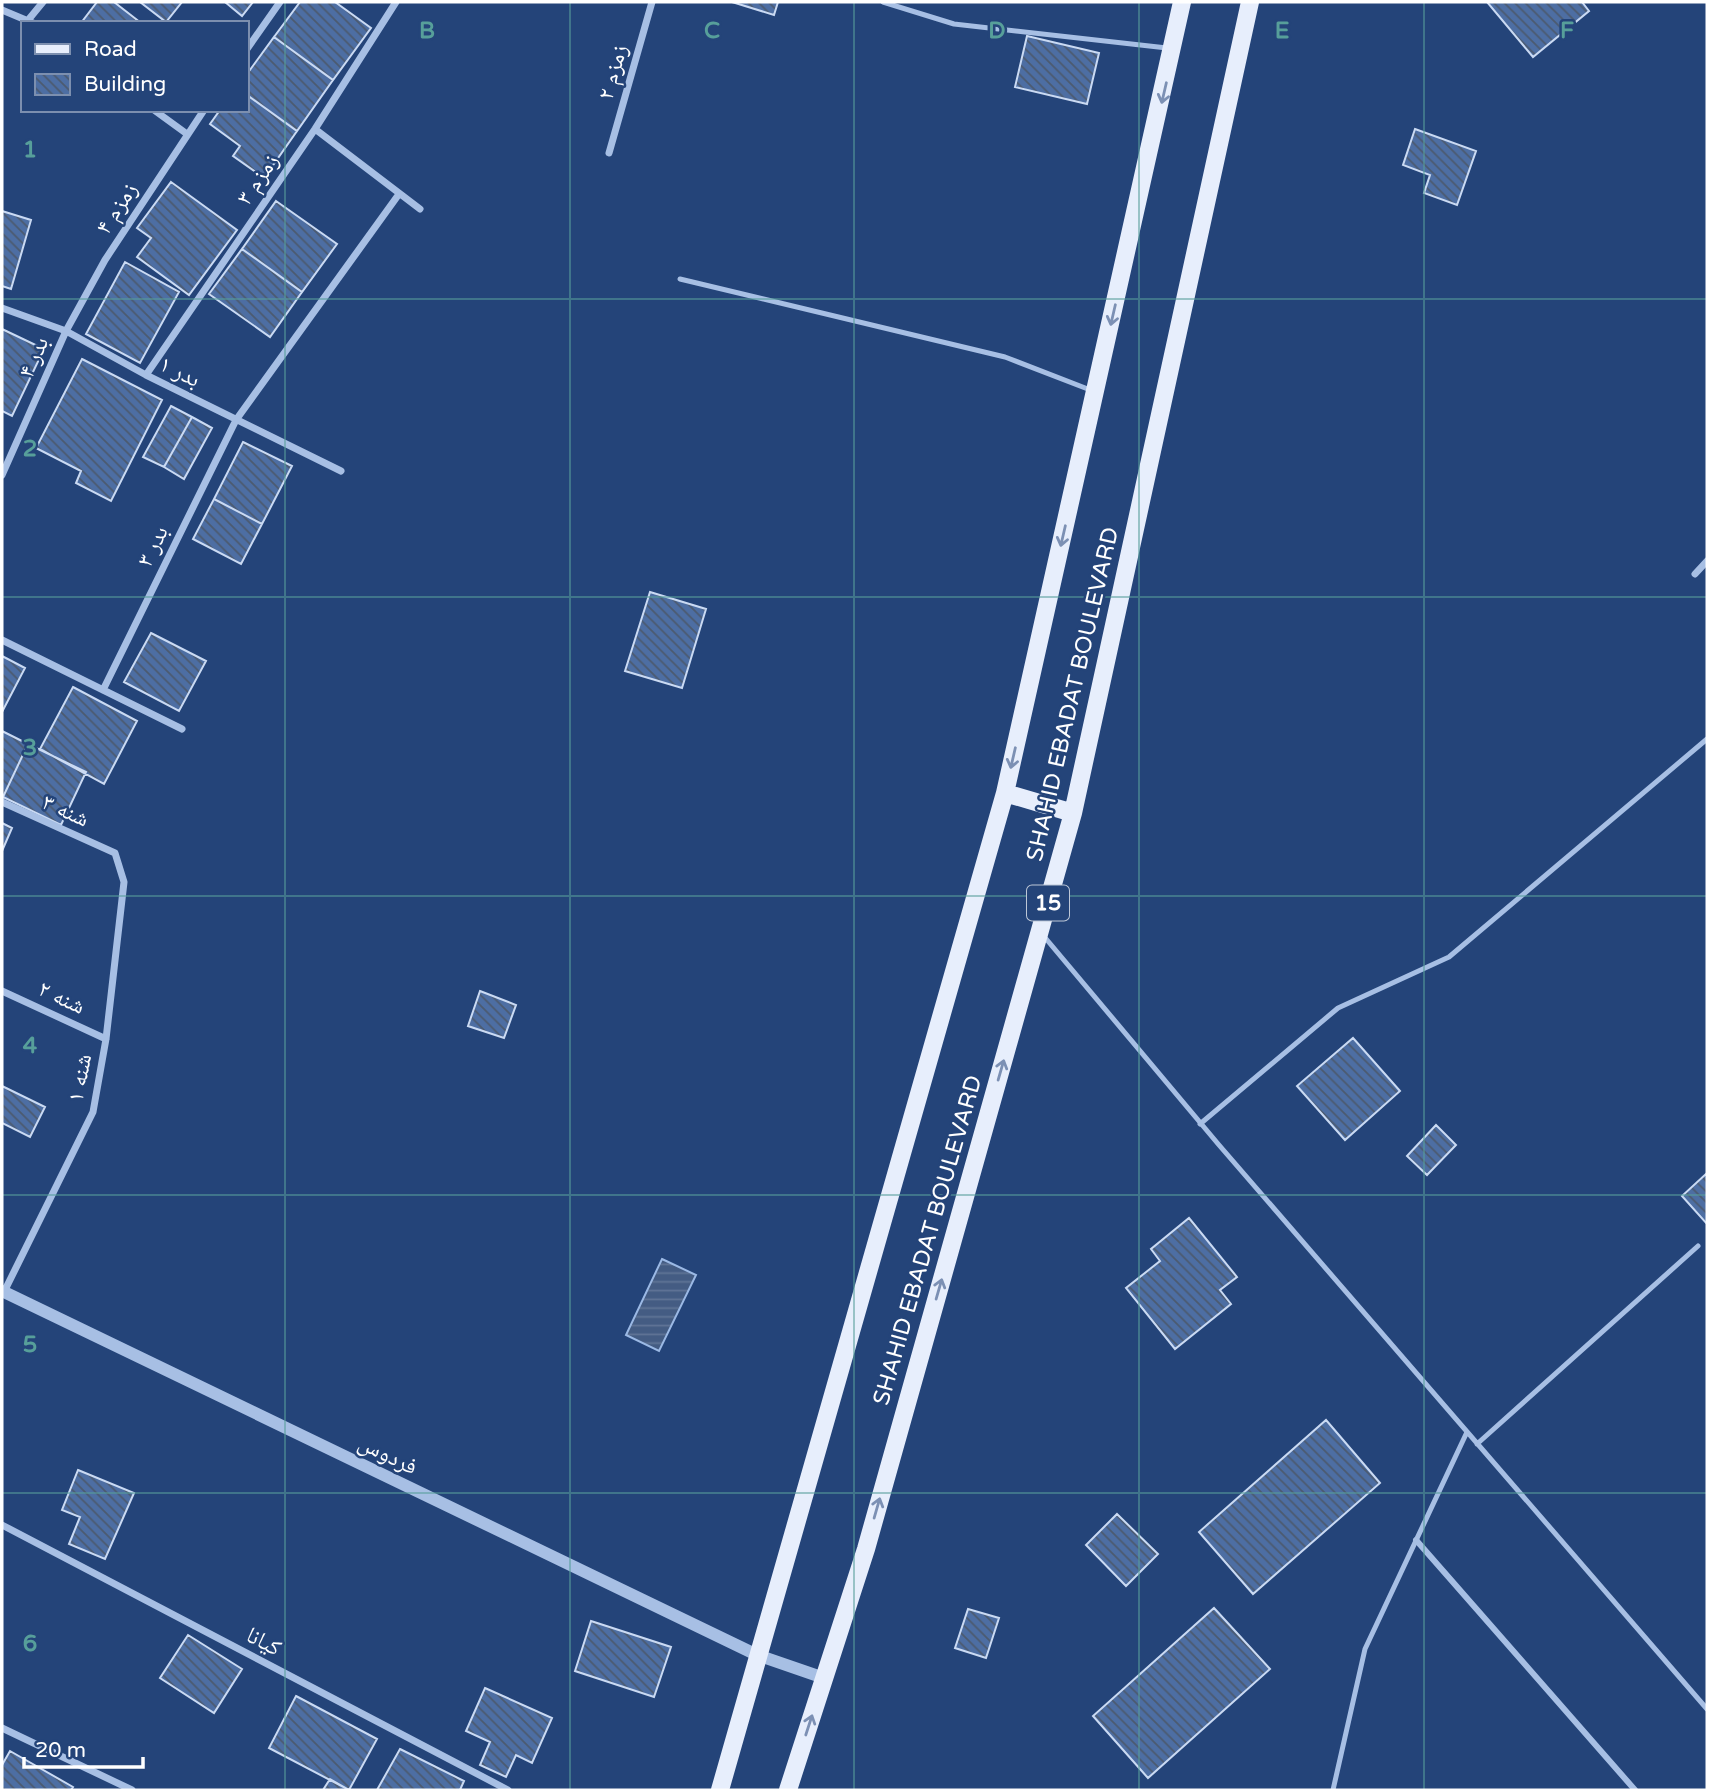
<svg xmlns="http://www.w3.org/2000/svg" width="1709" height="1792" font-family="'Varela Round','Noto Naskh Arabic',sans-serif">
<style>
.water{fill:url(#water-rules);stroke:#9bb9e5;stroke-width:2}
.building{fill:url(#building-back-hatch);stroke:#cadaf3;stroke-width:2}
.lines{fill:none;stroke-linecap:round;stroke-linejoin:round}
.service{stroke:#a7bfe4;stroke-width:5}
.pedestrian{stroke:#a7bfe4;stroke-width:6}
.minor{stroke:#a7bfe4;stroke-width:7}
.tertiary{stroke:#a7bfe4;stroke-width:12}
.primary{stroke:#e7eefc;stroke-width:18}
.oneway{stroke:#7c90b4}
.grid{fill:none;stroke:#579f9a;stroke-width:2;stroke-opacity:0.55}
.labels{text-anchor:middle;stroke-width:5;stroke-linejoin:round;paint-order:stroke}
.shield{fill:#244479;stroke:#bdc7d7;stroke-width:2}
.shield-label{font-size:21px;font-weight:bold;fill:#fff}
.street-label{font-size:23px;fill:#fff;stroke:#244479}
.grid-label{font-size:23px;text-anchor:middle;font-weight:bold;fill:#579f9a;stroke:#244479;stroke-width:5;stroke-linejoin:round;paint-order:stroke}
</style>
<defs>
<pattern id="water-rules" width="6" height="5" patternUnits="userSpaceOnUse" patternTransform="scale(1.75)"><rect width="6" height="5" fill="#445c83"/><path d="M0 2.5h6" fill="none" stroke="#607496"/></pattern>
<pattern id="building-back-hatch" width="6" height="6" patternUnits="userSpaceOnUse" patternTransform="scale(1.75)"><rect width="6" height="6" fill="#4d6ea3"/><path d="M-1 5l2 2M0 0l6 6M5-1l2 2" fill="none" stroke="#4c5a6f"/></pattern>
</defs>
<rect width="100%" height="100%" fill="#244479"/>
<path class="water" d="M662,1259L696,1275L659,1351L626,1335Z"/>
<path class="building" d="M97,2H114L141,23H81Z
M140,2H182L166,22Z
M225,2H253L242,16Z
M300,2H335L371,28L333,80L274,37Z
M732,2H778L774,15Z
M1487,2H1582L1589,11L1533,57Z
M1027,36L1099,53L1087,104L1015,87Z
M274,37L333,80L297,131L247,95V74Z
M247,95L297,131L264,178L233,156L240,146L210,124L220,110H247Z
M1415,129L1476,151L1457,205L1424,193L1430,175L1403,165Z
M171,182L237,230L189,295L137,257L151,238L137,228Z
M276,201L337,244L302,292L242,249Z
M2,211L31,220L11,289L2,286Z
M242,249L302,292L270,337L209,294Z
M125,262L179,292L140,363L86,334Z
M2,329L44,349L12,416L2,411Z
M82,359L162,400L111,501L76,483L81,471L36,448Z
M171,406L192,417L164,467L143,457Z
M192,417L212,428L184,479L164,467Z
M243,442L292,466L262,524L214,499Z
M214,499L262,524L241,564L193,539Z
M650,592L706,609L682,688L625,671Z
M151,633L206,661L179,711L124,682Z
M2,656L25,668L2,712Z
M73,687L137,721L104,784L40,749Z
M2,731L28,744L3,797L2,796Z
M28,744L86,772L61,825L3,797Z
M2,823L12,828L2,851Z
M480,991L516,1005L504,1038L468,1026Z
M1353,1038L1400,1091L1345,1140L1297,1086Z
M2,1086L45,1107L30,1137L2,1123Z
M1436,1125L1456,1145L1427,1175L1407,1156Z
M1707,1173V1224L1682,1196Z
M1189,1218L1237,1277L1220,1290L1231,1304L1175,1349L1126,1288L1160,1261L1151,1249Z
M1326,1420L1380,1483L1253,1594L1199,1532Z
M78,1470L134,1493L105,1559L69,1544L80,1517L62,1510Z
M1117,1514L1158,1554L1126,1586L1086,1545Z
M1214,1608L1270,1669L1148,1778L1093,1716Z
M968,1609L999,1618L986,1658L955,1648Z
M591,1621L671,1647L654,1697L575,1671Z
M188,1635L242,1669L214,1713L160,1678Z
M485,1688L552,1718L532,1763L516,1755L506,1777L480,1765L490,1742L466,1731Z
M296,1696L377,1739L349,1790L269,1748Z
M400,1749L464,1781L460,1790H377Z
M10,1751L73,1787L71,1790H2V1765Z
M330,1779L349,1790H323Z"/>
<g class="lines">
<path class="service" d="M883,2L954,24L1167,48
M680,279L1005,357L1093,391
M1042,934L1219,1145L1707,1709
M1200,1124L1338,1008L1449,957L1707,739
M1477,1444L1698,1246
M1333,1790L1365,1649L1467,1432"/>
<path class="pedestrian" d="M1416,1540L1635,1790"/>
<path class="minor" d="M2,10L33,23
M29,19L43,2
M247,49L280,2
M154,110L187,134
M315,129L420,209
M609,153L652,2
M2,308L66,331L146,375L341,471
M146,375L315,129L396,2
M2,475L66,331L105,260L204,110
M1695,574L1707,561
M2,640L182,729
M103,690L236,420L399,194
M2,802L115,853L124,882L106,1039L93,1112L4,1292
M2,991L106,1039
M2,1525L508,1790
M2,1728L132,1790"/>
<path class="tertiary" d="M2,1291L757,1655L824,1678"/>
<path class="primary" d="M1005,793L1073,813
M720,1790L1005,793L1182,2
M788,1790L866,1549L1073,813L1250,2"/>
</g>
<defs><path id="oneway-shaft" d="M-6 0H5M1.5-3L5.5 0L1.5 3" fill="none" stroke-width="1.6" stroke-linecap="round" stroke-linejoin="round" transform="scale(1.75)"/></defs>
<g class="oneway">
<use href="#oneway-shaft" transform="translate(1164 93) rotate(103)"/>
<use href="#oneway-shaft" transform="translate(1113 315) rotate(103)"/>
<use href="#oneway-shaft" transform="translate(1063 536) rotate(103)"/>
<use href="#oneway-shaft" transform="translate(1013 758) rotate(103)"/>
<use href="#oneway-shaft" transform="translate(1001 1070) rotate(-74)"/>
<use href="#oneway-shaft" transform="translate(939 1289) rotate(-74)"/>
<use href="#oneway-shaft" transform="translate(877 1508) rotate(-74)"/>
<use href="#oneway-shaft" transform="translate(809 1725) rotate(-72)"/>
</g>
<path class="grid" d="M285,2V1790M570,2V1790M854,2V1790M1139,2V1790M1424,2V1790M2,299H1707M2,597H1707M2,896H1707M2,1195H1707M2,1493H1707"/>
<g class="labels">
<rect class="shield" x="1027" y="885.5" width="42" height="35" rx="5"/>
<g class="shield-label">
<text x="1048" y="910">15</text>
</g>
<g class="street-label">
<text transform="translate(612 72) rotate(-74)" y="8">زمزم ۲</text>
<text transform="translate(257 179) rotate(-56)" y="8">زمزم ۳</text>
<text transform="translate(116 208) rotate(-57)" y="8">زمزم ۴</text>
<text transform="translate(33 357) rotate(-66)" y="8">بدر ۴</text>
<text transform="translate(180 371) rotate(26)" y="8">بدر ۱</text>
<text transform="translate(152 546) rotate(-64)" y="8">بدر ۳</text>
<text transform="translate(1072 694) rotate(-77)" y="8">SHAHID EBADAT BOULEVARD</text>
<text transform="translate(66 810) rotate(24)" y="8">شنه ۳</text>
<text transform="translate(62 997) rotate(25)" y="8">شنه ۲</text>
<text transform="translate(79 1078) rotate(-79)" y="8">شنه ۱</text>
<text transform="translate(927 1240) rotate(-74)" y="8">SHAHID EBADAT BOULEVARD</text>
<text transform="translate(388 1454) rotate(26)" y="8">فردوس</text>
<text transform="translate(264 1641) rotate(28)" y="8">کیانا</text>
</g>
</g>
<g class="grid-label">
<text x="427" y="38">B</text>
<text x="712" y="38">C</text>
<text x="997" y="38">D</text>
<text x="1282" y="38">E</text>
<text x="1567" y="38">F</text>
<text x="30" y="157">1</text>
<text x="30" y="456">2</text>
<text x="30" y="755">3</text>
<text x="30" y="1053">4</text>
<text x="30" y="1352">5</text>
<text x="30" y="1651">6</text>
</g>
<rect width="1709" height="1792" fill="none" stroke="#ffffff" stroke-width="7"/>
<rect x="21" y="21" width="228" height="91" fill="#244479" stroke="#7c8faf" stroke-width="2"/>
<rect x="35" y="44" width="35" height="10" fill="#e7eefc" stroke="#7c8faf" stroke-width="2"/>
<text x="84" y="56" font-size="21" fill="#ffffff">Road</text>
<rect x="35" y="74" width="35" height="21" fill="url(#building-back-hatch)" stroke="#7c8faf" stroke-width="2"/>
<text x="84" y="91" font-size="21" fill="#ffffff">Building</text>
<path d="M24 1757v10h119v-10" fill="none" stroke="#ffffff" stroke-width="3.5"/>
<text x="35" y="1757" font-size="21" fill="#ffffff" stroke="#244479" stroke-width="5" paint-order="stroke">20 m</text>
</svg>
